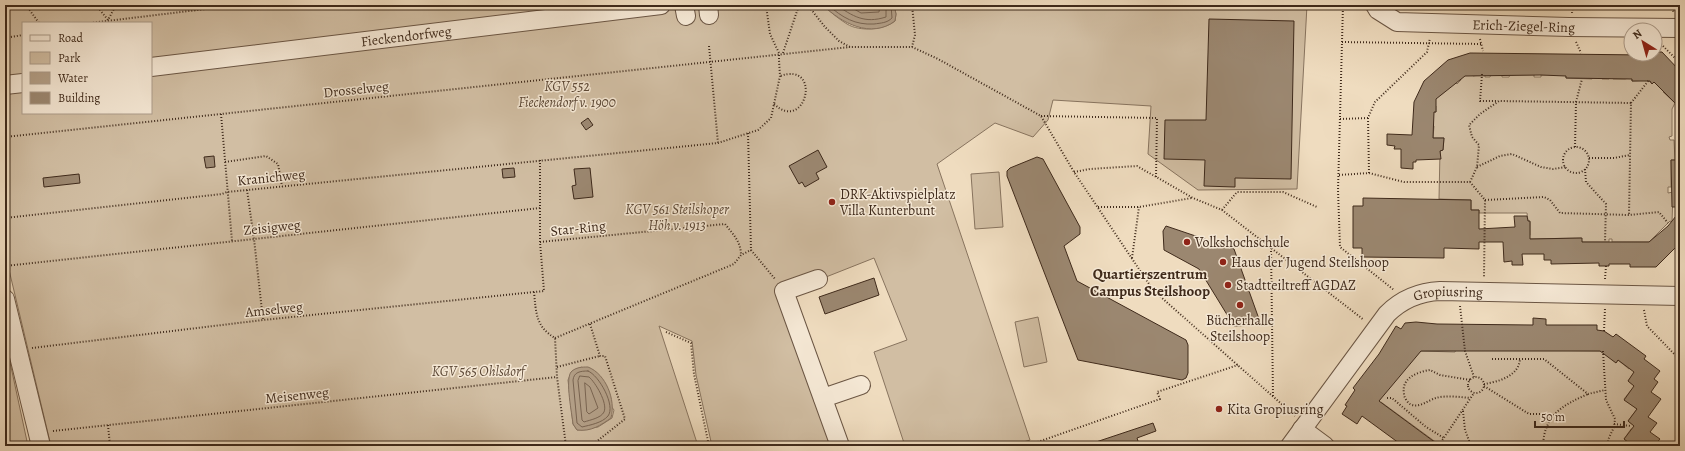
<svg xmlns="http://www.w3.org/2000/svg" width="1685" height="451" font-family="Alegreya,serif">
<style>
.green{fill:#d1bea3;stroke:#88745f;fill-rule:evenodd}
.water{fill:#b39f87;stroke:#85705c}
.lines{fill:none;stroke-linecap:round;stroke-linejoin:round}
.shore{stroke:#796451;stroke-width:1}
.building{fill:#9b8770;stroke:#3f2a1b}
.minor-casing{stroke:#6b5644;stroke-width:20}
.path{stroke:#3f2a1b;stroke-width:2;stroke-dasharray:1 2;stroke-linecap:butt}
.minor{stroke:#f5e8d5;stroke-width:18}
.poi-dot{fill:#8f2418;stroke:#f5e8d5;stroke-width:1.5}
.labels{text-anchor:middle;stroke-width:3;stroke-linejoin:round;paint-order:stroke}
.street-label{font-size:14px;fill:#3f2a1b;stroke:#f5e8d5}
.park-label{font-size:14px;font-style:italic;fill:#5c4836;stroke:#f5e8d5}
.poi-label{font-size:14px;fill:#3f2a1b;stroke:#f5e8d5;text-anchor:start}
.neighbourhood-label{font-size:15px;font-weight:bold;fill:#3f2a1b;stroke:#f5e8d5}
</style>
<rect width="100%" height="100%" fill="#efdcbf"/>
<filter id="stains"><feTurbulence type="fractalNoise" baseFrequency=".005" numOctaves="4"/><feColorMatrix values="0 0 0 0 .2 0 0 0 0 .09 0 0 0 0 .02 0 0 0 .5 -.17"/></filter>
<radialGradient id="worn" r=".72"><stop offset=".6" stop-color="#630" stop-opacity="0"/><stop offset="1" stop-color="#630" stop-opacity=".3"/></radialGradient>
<path class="green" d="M5,5H823C830,12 839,19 847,24C860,32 884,30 895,21L896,14L894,5H1307L1297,189L1198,190L1148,154L1151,106L1053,100L1048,120L1033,137L995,123L937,164L1030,440L1010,446H967L966,443L956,446H905L874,352L907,340L874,258L783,294L834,446H712L696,375L692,341L659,326L698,446H51L5,253V91L23,89V113H151V23H23V79L5,81ZM582,367L614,410L612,418L598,427L577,430L573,424L568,380L572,371Z
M1471,73L1473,76L1485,74V77H1490L1491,74H1502V77H1509L1510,75L1534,73V77H1541V75L1566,73V78L1592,79L1593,75H1602V79H1609L1610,76H1613V79H1625L1632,77V81L1648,80L1652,84L1657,79L1666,89L1663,92L1675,103L1672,109V136L1669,137L1670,140H1674L1675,160H1671V187H1668V193L1673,192L1672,222L1670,221L1649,242H1612V239H1609V242H1582L1581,238L1527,239L1530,235V222L1528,221L1527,213H1479V210H1471V200L1439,199L1440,151L1443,150L1444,138H1433L1434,126L1430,125L1433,112H1436V106L1433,105L1438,94L1441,95L1455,81L1457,84L1461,80L1460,77Z
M999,172L1003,227L975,229L971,174Z
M1038,317L1047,362L1024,367L1015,322Z
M5,339L28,446H5Z
M1456,349L1606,351L1616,363L1618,360L1629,369L1633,364L1638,367L1628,381L1637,388L1632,389L1624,399L1637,409L1628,421L1637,428L1631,429L1624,439L1633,446H1436L1437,443L1381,402L1378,407V392L1421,351L1455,352Z"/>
<path class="water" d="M823,5H894L896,14L895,21C871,39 841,23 823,5Z
M588,367C606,374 616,400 611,418C601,425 591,432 577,430L573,424C572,414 565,380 571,372C576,367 582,367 588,367Z"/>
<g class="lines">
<path class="shore" d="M828,5C843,18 855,25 874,24C881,23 887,23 892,18L891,5
M836,5C853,16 864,24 886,17V5
M847,5L861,13L879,12L880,5
M588,371C599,375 616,406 608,416C602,423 590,425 582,427L577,423L573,380C574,372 580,371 588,371Z
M580,376L589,377C595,382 608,403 604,412C601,418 590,420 584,422L582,420L578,381Z
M585,383L590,387L598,408L589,414L587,412Z"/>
</g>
<path class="building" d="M1209,19L1294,21L1291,179L1235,178V187L1204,186L1205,160L1164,159L1165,120H1206Z
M1655,52H1662L1680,71V108L1654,82L1652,84L1650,81H1632V79L1566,78V76L1541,75L1465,76L1436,99V112H1434L1433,138H1444L1443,150L1440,151L1441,159L1416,160V162H1413V169L1401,168V149H1394L1395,146L1387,145V134L1412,135L1414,102L1424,81L1448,60L1470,53L1644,55H1652L1655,54Z
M588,118L593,125L586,130L581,123Z
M818,150L827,167L816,173L819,179L805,187L802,182L799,184L789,166Z
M214,156L215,167L206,168L204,157Z
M1037,157L1043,159L1080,227V234L1064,246L1077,281L1186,340L1188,345V373L1186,378L1182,380L1078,360L1007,176V171L1010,168Z
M1671,160H1680V207H1672Z
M514,168L515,177L503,178L502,169Z
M590,168L593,197L574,199L572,186L576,185L574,169Z
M79,174L80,183L44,187L43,178Z
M1363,198L1471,200V210H1479V229L1515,227L1514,216H1527L1528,221H1530V239L1582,238V242H1649L1668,226L1680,211V243L1656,267H1630V264H1609V266H1599V263L1551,264V260H1544V254H1522L1523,265H1512V261L1504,262L1503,242H1479V249L1444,248V258L1362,257V248H1353V206H1363Z
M1166,226L1234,249L1259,319L1257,325L1234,326L1199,269L1164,250L1163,231Z
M874,278L879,295L825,314L819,297Z
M1533,318L1546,319V325H1597V330L1604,331L1613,337L1616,334L1646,356L1644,359L1660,371L1654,379L1658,382L1651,392L1661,399L1648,417L1657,423L1650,432L1660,439L1654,446H1633L1624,439L1634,426L1628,421L1637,409L1624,400L1634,386L1628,381L1634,372L1618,360L1616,363L1600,351H1421L1379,401L1440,446H1403L1362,416L1357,424L1342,414L1347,406L1345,405L1355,390L1353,388L1379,354L1396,326L1401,329L1405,323L1416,322L1437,324L1533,325Z
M1153,423L1156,431L1137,438L1139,444L1133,446H1090V444Z"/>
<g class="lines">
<defs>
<g id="minor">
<path d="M684,5L686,16"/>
<path d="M708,5L709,15"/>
<path id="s1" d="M1375,5L1378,10L1397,22L1569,27L1680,28"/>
<path id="s2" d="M151,67L661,5"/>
<path d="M5,85L23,83"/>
<path d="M818,279L784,291L840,446"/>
<path d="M5,299L41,446"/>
<path d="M823,398L861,385"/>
<path d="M1302,429L1325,446"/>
<path id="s3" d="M1290,446L1387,314C1402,299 1419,292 1440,291L1680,296"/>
</g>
</defs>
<use href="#minor" class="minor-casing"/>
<path class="path" d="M26,5L39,23
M96,5L108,20L116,5
M192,5L196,10
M803,5L810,8L825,27L839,41L850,47H912L938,59L1041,116L1074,172L1153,290L1295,416
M912,5L915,35L912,47
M1343,5L1338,190L1340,247L1394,290
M1671,5L1674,13
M1572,13L1573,5
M90,23L239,5
M5,38L23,35
M1480,39L1483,51
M1660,41L1661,44L1680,63
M1342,42L1482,44
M1576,42L1581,53
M709,46L718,143
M783,53L799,5
M1482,74L1480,101H1498
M1631,103L1649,80
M774,104C806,134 823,61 780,76
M221,114L232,241
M1041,116L1157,118L1156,177
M1340,119L1368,118
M748,133L751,250L775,279
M5,137L850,47
M1575,147L1576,102L1582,79
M1563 160a13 13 0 1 1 26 0a13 13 0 1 1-26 0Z
M1589,158H1614L1630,155
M540,160V242L544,291L534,292C536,313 536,327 555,338L557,377L566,446
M225,162L266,156L278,164L282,186
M1477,167L1500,156L1512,154L1541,167L1553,169L1566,167
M1585,169L1586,182L1606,204L1605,242
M1074,172L1090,169L1137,166L1193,198L1222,210L1364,320
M1369,173L1368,118L1375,102L1427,52L1430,38
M1339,175L1369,173L1404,182H1470L1485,200L1484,277
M1470,182L1477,167L1479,145L1472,137L1469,125L1480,114L1499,101L1631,103L1629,215
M247,190L254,239L263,320
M1485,200L1544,197L1550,200L1560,213L1629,215L1659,212L1668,223
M1098,207H1139L1192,198
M1222,210L1237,192H1283L1317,207
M5,218L222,194L227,192L718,143L758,130L771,118L780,76L779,60V53L770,34L766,5
M540,242L725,224C733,234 741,242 741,255
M1271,248L1273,396
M1132,258L1139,207
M5,266L540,208
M1605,279L1606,266
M1460,306L1465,351L1474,377
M1644,310L1647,326L1680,360
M590,324L600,356H605L625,419L591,446
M1604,331L1605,308
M666,332L691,343L694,374L709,446
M555,338L734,264L741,255L751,250
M32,348L263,320L534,292
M1603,351L1606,400L1615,419L1614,427L1608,440V446
M1492,359H1544L1588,394L1605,390
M557,367L600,356
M1468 385a8 8 0 1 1 16 0a8 8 0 1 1-16 0Z
M1470,380L1440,375L1430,370C1417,372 1401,378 1404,394C1404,397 1407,402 1410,404C1419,409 1428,400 1436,398C1446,395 1460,397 1470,398
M1484,384C1498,382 1519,376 1520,359
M1484,386L1529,414H1540L1549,422
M1387,398H1392L1426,427L1444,438
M1463,411L1465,430L1471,446
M1614,424L1631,426
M108,425L110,446
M53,431L557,377
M1032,444L1160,399L1157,392L1238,365
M1439,445L1474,393
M1543,446C1544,415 1563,405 1588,394"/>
<use href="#minor" class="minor"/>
</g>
<g class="poi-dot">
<circle cx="832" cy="202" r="4"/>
<circle cx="1187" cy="242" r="4"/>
<circle cx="1223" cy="262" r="4"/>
<circle cx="1228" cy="285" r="4"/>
<circle cx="1240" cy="305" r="4"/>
<circle cx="1219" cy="409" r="4"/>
</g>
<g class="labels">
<g class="street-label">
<text dy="5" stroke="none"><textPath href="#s1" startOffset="155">Erich-Ziegel-Ring</textPath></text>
<text dy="5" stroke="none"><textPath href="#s2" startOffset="257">Fieckendorfweg</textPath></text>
<text transform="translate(356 89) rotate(-6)" y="5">Drosselweg</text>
<text transform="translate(271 177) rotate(-6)" y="5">Kranichweg</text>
<text transform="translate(272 227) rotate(-6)" y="5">Zeisigweg</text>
<text transform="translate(578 228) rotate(-6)" y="5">Star-Ring</text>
<text dy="5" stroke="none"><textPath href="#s3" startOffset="231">Gropiusring</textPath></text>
<text transform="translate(274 309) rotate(-6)" y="5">Amselweg</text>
<text transform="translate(297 395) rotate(-6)" y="5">Meisenweg</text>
</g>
<g class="park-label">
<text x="567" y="91">KGV 552<tspan x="567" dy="16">Fieckendorf v. 1900</tspan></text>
<text x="677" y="214">KGV 561 Steilshoper<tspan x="677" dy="16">Höh v. 1913</tspan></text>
<text x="478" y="376">KGV 565 Ohlsdorf</text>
</g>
<g class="poi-label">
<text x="840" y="199">DRK-Aktivspielplatz<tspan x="840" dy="16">Villa Kunterbunt</tspan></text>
<text x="1195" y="247">Volkshochschule</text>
<text x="1231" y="267">Haus der Jugend Steilshoop</text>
<text x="1236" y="290">Stadtteiltreff AGDAZ</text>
<text x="1240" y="325" text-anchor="middle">Bücherhalle<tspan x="1240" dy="16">Steilshoop</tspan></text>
<text x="1227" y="414">Kita Gropiusring</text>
</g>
<g class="neighbourhood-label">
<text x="1150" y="279">Quartierszentrum<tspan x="1150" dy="17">Campus Steilshoop</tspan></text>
</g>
</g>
<rect width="1685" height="451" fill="none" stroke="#efdcbf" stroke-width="20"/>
<rect x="6" y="6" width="1673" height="439" fill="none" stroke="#3f2a1b" stroke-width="2"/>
<rect x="10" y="10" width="1665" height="431" fill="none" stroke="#3f2a1b"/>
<rect x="22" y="22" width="130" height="92" fill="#f5e8d5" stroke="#ac9c8b"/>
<rect x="30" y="35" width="20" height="6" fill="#f5e8d5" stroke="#ac9c8b"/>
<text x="58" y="42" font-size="12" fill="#3f2a1b">Road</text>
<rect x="30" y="52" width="20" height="12" fill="#d1bea3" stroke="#ac9c8b"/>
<text x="58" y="62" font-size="12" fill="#3f2a1b">Park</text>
<rect x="30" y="72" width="20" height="12" fill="#b39f87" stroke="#ac9c8b"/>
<text x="58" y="82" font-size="12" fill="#3f2a1b">Water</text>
<rect x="30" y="92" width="20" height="12" fill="#9b8770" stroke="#ac9c8b"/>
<text x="58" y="102" font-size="12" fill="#3f2a1b">Building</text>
<g transform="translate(1643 42) rotate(323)"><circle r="19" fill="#f5e8d5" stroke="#ac9c8b"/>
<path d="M0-3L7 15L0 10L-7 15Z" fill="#8f2418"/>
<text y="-6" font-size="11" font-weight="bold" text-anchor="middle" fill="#3f2a1b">N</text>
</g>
<path d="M1535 421v6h89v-6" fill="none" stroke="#3f2a1b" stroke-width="2"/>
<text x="1541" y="421" font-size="12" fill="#3f2a1b" stroke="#f5e8d5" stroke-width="3" paint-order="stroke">50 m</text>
<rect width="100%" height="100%" filter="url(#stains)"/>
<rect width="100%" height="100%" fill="url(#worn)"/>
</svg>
